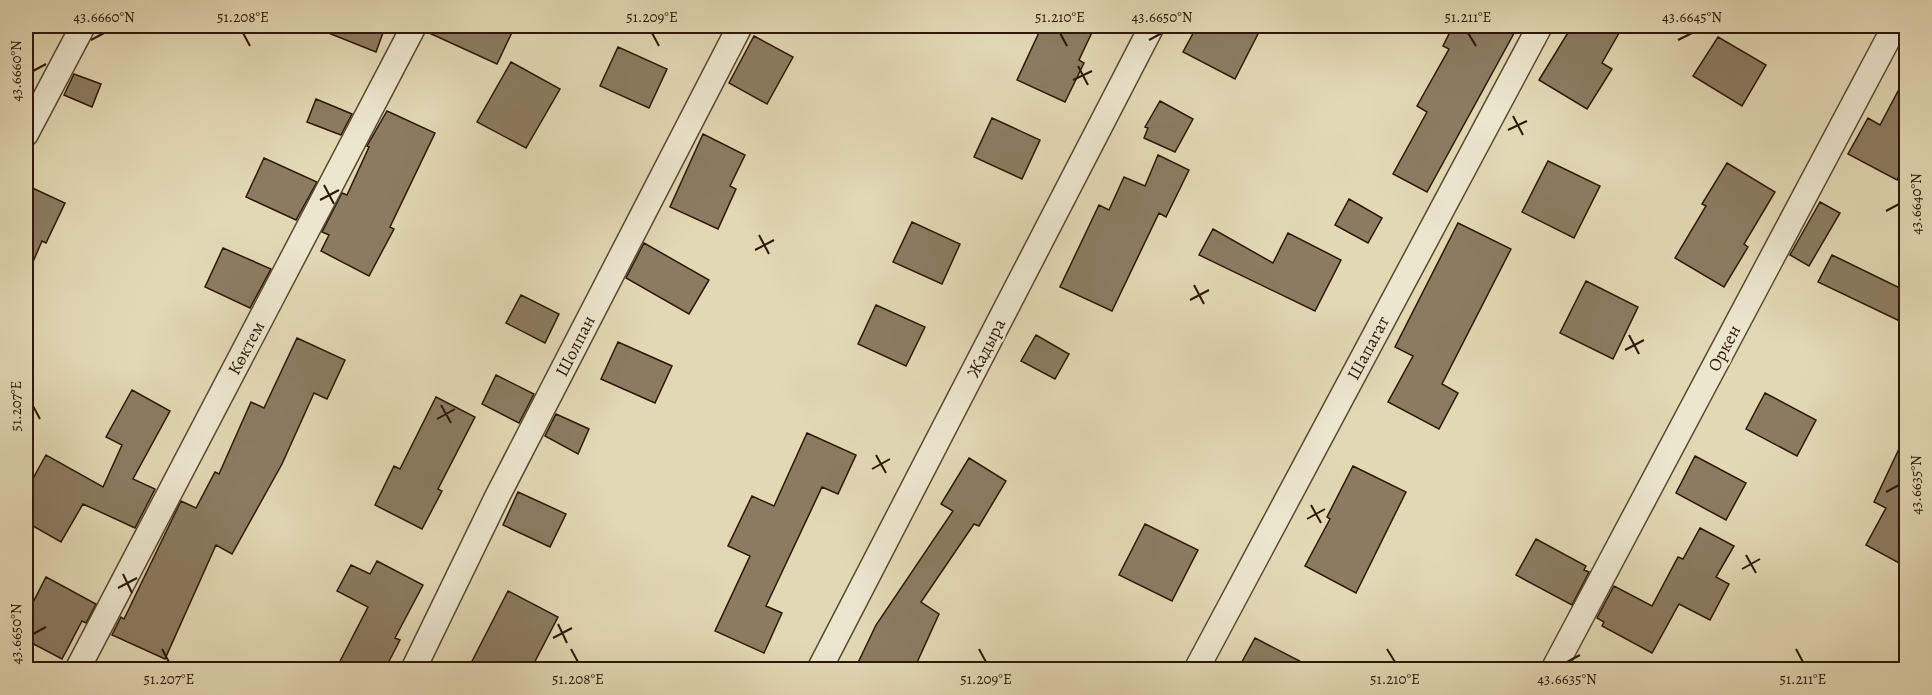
<svg xmlns="http://www.w3.org/2000/svg" width="1932" height="695" font-family="Alegreya,serif">
<style>
.building{fill:#8b7c61;stroke:#2d1807;stroke-width:1.5}
.lines{fill:none;stroke-linecap:round;stroke-linejoin:round}
.street-casing{stroke:#5a4832;stroke-width:27}
.street{stroke:#ece6ce;stroke-width:24}
.ticks{fill:none;stroke:#2d1807;stroke-width:2}
.labels{text-anchor:middle;stroke-width:4.5;stroke-linejoin:round;paint-order:stroke}
.street-label{font-size:18px;fill:#2d1807;stroke:#ece6ce}
.neatline{fill:none;stroke:#2d1807;stroke-width:2}
.ticks-label{font-size:15px;text-anchor:middle;fill:#2d1807}
</style>
<rect width="100%" height="100%" fill="#e2d8b4"/>
<filter id="stains"><feTurbulence type="fractalNoise" baseFrequency=".00333" numOctaves="4"/><feColorMatrix values="0 0 0 0 .2 0 0 0 0 .09 0 0 0 0 .02 0 0 0 .5 -.17"/></filter>
<radialGradient id="worn" r=".72"><stop offset=".6" stop-color="#630" stop-opacity="0"/><stop offset="1" stop-color="#630" stop-opacity=".3"/></radialGradient>
<path class="building" d="M311,26H372L384,30L376,52Z
M428,26H515L497,64L427,32Z
M1042,26H1095L1079,60L1084,63L1065,102L1017,80Z
M1197,26H1262L1235,79L1183,52Z
M1453,26H1518L1427,192L1393,174L1427,112L1417,106L1449,49L1443,46Z
M1572,26H1623L1602,63L1612,69L1587,109L1539,80Z
M754,36L793,57L767,104L729,83Z
M1718,37L1766,65L1742,106L1693,76Z
M618,47L667,69L649,108L600,86Z
M511,62L560,89L526,148L477,122Z
M74,74L101,84L92,107L64,95Z
M1906,76V162L1897,180L1848,154L1868,118L1880,125Z
M316,99L352,114L341,135L307,122Z
M1160,101L1193,119L1175,152L1144,138L1148,128L1145,127Z
M387,111L435,133L390,227L394,229L369,276L321,251L329,235L322,232L342,193L347,195L369,147L367,146Z
M992,118L1040,140L1022,179L974,157Z
M703,134L745,155L730,186L736,189L718,229L670,207Z
M1158,155L1189,170L1166,217L1159,213L1112,311L1060,287L1099,205L1109,210L1124,177L1145,186Z
M264,158L317,182L296,220L246,197Z
M1548,161L1600,186L1574,238L1522,212Z
M1727,163L1775,192L1744,244L1748,247L1724,287L1675,258L1706,206L1702,204Z
M26,185L65,203L46,243L42,241L26,278Z
M1349,199L1382,218L1368,243L1335,225Z
M1820,202L1840,213L1809,266L1790,255Z
M912,222L960,244L942,284L893,262Z
M1458,223L1511,249L1442,384L1458,393L1439,429L1388,402L1413,356L1395,347Z
M1213,229L1273,263L1288,233L1341,260L1315,311L1199,255Z
M644,243L709,280L689,314L626,278Z
M223,248L271,269L250,308L205,287Z
M1832,255L1906,291V324L1818,282Z
M1586,281L1638,307L1613,359L1560,333Z
M521,295L559,314L545,343L506,323Z
M876,305L925,327L906,366L858,344Z
M1036,335L1069,354L1055,379L1021,361Z
M297,338L345,360L327,399L314,393L282,464L232,554L216,545L165,659L112,635L121,617L124,619L181,501L196,508L215,472L219,474L251,402L264,408Z
M618,342L672,366L655,403L601,379Z
M496,375L534,394L519,423L482,404Z
M132,390L170,411L133,479L155,489L135,528L83,504L61,542L26,522V491L46,455L103,487L122,445L106,437Z
M1765,393L1816,420L1797,456L1746,429Z
M436,397L475,417L438,489L442,491L422,529L375,505L394,466L400,469Z
M556,414L589,429L578,454L545,436Z
M807,433L856,455L838,494L822,487L766,606L782,613L764,653L715,631L750,556L728,546L752,496L774,506Z
M1906,434V550L1899,563L1866,545L1886,508L1874,502Z
M1695,456L1746,483L1726,520L1676,493Z
M969,458L1006,481L979,526L974,524L921,602L939,614L914,669H855L876,625L953,511L941,504Z
M1353,466L1406,492L1356,593L1305,566L1330,519L1327,517Z
M518,492L566,514L550,547L503,525Z
M1145,524L1198,550L1172,601L1119,575Z
M1700,528L1734,546L1716,577L1729,584L1710,620L1679,604L1652,653L1602,626L1604,622L1597,618L1614,586L1652,606L1678,557L1683,559Z
M1536,539L1586,566L1584,570L1589,572L1572,605L1516,575Z
M377,561L423,585L395,638L400,640L385,669H336L368,607L337,591L351,565L370,574Z
M46,577L96,604L86,623L82,621L62,659L26,640V616Z
M508,591L558,617L531,669H468Z
M1255,638L1315,669H1238Z"/>
<g class="lines">
<defs>
<path id="street" d="M26,134L83,26
M77,670L414,26
M413,670L497,497L740,26
M819,670L1152,26
M1196,670L1540,26
M1553,670L1895,26"/>
</defs>
<use href="#street" class="street-casing"/>
<use href="#street" class="street"/>
</g>
<path class="ticks" d="M243,33L250,46M652,33L659,46M1060,33L1067,46M1468,33L1476,46M91,40L104,33M1149,40L1162,33M1678,40L1692,33M1078,66L1088,85M33,71L46,64M1073,80L1092,71M1513,116L1523,135M1508,130L1527,121M324,185L334,204M320,200L339,190M1886,211L1899,204M759,235L769,254M755,250L774,240M1194,285L1204,304M1190,300L1209,290M1629,335L1639,354M1625,350L1644,340M441,405L451,423M33,406L40,419M437,419L455,409M876,455L886,473M872,469L890,459M1886,492L1899,485M1311,505L1321,523M1307,519L1325,509M1746,555L1756,573M1742,569L1760,559M123,574L132,593M118,588L137,578M558,624L567,643M33,634L46,627M553,638L572,628M162,649L169,662M571,649L578,662M979,649L986,662M1387,649L1395,662M1796,649L1803,662M1567,662L1580,655"/>
<g class="labels">
<g class="street-label">
<text transform="translate(575 346) rotate(-63)" y="6">Шолпан</text>
<text transform="translate(246 348) rotate(-62)" y="6">Көктем</text>
<text transform="translate(986 348) rotate(-63)" y="6">Жадыра</text>
<text transform="translate(1368 348) rotate(-62)" y="6">Шапагат</text>
<text transform="translate(1724 348) rotate(-62)" y="6">Оркен</text>
</g>
</g>
<rect width="1932" height="695" fill="none" stroke="#e2d8b4" stroke-width="66"/>
<rect x="33" y="33" width="1866" height="629" class="neatline"/>
<g class="ticks-label">
<text x="104" y="22">43.6660°N</text>
<text x="243" y="22">51.208°E</text>
<text x="652" y="22">51.209°E</text>
<text x="1060" y="22">51.210°E</text>
<text x="1162" y="22">43.6650°N</text>
<text x="1468" y="22">51.211°E</text>
<text x="1692" y="22">43.6645°N</text>
<text transform="translate(16 71) rotate(-90)" y="5">43.6660°N</text>
<text transform="translate(1916 204) rotate(-90)" y="5">43.6640°N</text>
<text transform="translate(16 406) rotate(-90)" y="5">51.207°E</text>
<text transform="translate(1916 485) rotate(-90)" y="5">43.6635°N</text>
<text transform="translate(16 634) rotate(-90)" y="5">43.6650°N</text>
<text x="169" y="684">51.207°E</text>
<text x="578" y="684">51.208°E</text>
<text x="986" y="684">51.209°E</text>
<text x="1395" y="684">51.210°E</text>
<text x="1567" y="684">43.6635°N</text>
<text x="1803" y="684">51.211°E</text>
</g>
<rect width="100%" height="100%" filter="url(#stains)"/>
<rect width="100%" height="100%" fill="url(#worn)"/>
</svg>
